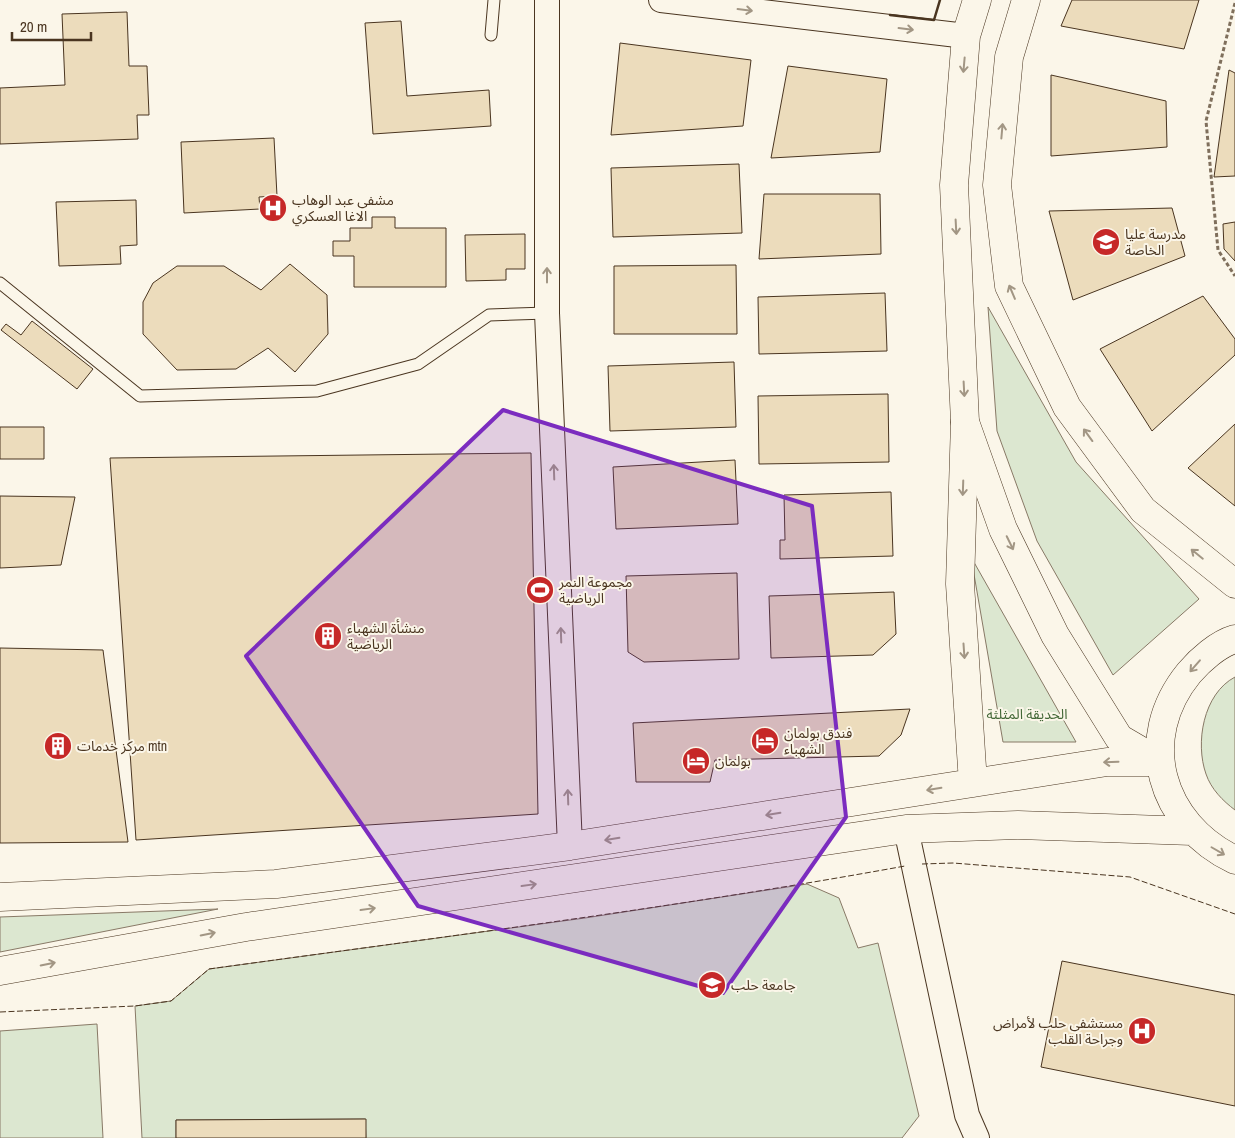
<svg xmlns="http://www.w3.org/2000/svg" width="1235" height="1138" font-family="'Archivo Narrow','Noto Sans Arabic',sans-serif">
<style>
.green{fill:#dce7d0;stroke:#887966}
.building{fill:#ecdcbc;stroke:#4a3520}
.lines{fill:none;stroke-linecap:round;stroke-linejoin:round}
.lane-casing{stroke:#4a3520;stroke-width:13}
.street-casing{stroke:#4a3520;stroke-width:26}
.secondary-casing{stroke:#4a3520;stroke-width:29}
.primary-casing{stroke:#4a3520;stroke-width:29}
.path{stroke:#7f6f5c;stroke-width:3;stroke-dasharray:4 2.5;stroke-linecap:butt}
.lane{stroke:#fbf6e9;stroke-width:11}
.street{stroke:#fbf6e9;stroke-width:24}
.secondary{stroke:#fbf6e9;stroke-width:28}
.primary{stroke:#fbf6e9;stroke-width:28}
.fence{stroke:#4a3520;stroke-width:1;stroke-dasharray:6 2.5;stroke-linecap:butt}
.wall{stroke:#4a3520;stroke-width:2.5}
.oneway{stroke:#a29684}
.marked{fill:#7b2cbf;fill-opacity:0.2;stroke:#7b2cbf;stroke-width:4;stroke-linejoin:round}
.labels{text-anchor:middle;stroke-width:4;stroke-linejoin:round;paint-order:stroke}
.poi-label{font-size:14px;fill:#4a3520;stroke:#fbf6e9;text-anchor:start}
.park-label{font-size:14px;fill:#436837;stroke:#fbf6e9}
</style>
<rect width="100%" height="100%" fill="#fbf6e9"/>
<path class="green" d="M988,307L1076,462L1199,599L1113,675L1037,541L997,431Z
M971,557L1076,742H1003Z
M1235,677V810C1223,801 1211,789 1206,774C1195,743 1203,694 1235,677Z
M807,884L839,898L858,948L878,943L919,1116L902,1138H366L365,1119L176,1120V1138H142L135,1006L171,1001L209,969L585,918Z
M218,909L0,952V917Z
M97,1024L103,1138H0V1031Z"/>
<path class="building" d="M1072,0H1199L1184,49L1061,26Z
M127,12L129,66H147L149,115H137L138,139L0,144V88L65,85L62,14Z
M401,21L407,96L489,90L491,126L373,134L365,23Z
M620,43L751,60L743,126L611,135Z
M788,66L887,79L880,152L771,158Z
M1229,70L1235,73V176L1214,177Z
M1051,75L1166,101L1167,147L1051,156Z
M274,138L277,196L259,197L260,209L184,213L181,142Z
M739,164L742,233L613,237L611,168Z
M764,194H880L881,254L759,259Z
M136,200L137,245L120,246L121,264L59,266L56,202Z
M1172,208L1185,256L1073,300L1049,211Z
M372,217H395V228H446V287H354V256H333V241H350V228H372Z
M1235,222V261L1224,249L1223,224Z
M525,234V269H506V280L466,281L465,235Z
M290,264L327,295L328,334L295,372L268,348L236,369L177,370L143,334V302L153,283L177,266H224L261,290Z
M736,265L737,334H614V266Z
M885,293L887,351L759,354L758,297Z
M1203,296L1235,339V355L1152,431L1100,349Z
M32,321L93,369L77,389L1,330L6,324L21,335Z
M734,362L736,427L610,431L608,366Z
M888,394L889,462L759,464L758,396Z
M1235,424V506L1188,468Z
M0,427H44V459H0Z
M531,453L538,814L136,840L110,458Z
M735,460L738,524L616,529L613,467Z
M891,492L893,556L780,559V540H785L784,495Z
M0,496L75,497L61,565L0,568Z
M737,573L739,659L644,662L628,652L626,576Z
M894,592L896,634L873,655L771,658L769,596Z
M0,648L103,650L128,842L0,843Z
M910,709L901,735L879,756L715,760L710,782H636L633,723Z
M1062,961L1235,995V1106L1041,1067Z
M366,1119V1138H176V1120Z"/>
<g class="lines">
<defs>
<path id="lane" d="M491,35L494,0
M0,283L140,396L317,391L418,364L489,315L547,313"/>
<path id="street" d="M547,0V313L570,846
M661,0L966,36
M906,829L967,1115L977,1138"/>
<path id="secondary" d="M977,0L966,36L954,185L965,422L1003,529L1055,635L1119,738L1160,762
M1026,0L1009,57L997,185L1009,286L1067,407L1143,510L1235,584"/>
<path id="primary" d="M965,422L960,584L973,783
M1235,639C1218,644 1200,660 1189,673C1135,739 1160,824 1235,860
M0,897L276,884L570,846L1107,762H1160
M0,971L246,927L906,829L1018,825L1192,831"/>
</defs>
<use href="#lane" class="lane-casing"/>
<use href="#street" class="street-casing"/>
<use href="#secondary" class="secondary-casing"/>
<use href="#primary" class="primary-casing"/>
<path class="path" d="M1235,3L1206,121L1218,250L1235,276"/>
<use href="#lane" class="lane"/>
<use href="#street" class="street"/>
<use href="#secondary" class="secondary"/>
<use href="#primary" class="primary"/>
<path class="fence" d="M922,864L953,863L1130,877L1235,914
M0,1012L135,1006L171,1001L209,969C441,937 674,908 905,866"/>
<path class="wall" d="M890,15L934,20L940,0"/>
</g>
<defs><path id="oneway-shaft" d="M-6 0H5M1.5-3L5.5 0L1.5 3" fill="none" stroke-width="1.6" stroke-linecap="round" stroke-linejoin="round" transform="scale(1.25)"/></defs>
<g class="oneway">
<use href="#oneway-shaft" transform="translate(745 10) rotate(7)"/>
<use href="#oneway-shaft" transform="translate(906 29) rotate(7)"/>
<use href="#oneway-shaft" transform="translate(964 65) rotate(95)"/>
<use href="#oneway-shaft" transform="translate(1002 131) rotate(-85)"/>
<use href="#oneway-shaft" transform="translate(956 227) rotate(87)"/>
<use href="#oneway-shaft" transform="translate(547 275) rotate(-90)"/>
<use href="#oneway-shaft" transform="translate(1012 292) rotate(-113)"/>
<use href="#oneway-shaft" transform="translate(964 389) rotate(87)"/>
<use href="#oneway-shaft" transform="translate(1088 435) rotate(-126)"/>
<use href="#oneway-shaft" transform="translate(554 472) rotate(-92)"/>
<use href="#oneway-shaft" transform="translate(963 488) rotate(92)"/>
<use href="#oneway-shaft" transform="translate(1010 543) rotate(64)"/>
<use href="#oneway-shaft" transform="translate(1197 554) rotate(-141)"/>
<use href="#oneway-shaft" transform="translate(561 635) rotate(-92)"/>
<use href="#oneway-shaft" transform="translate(964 651) rotate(86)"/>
<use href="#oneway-shaft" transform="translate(1195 666) rotate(131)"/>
<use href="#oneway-shaft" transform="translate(1111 762) rotate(178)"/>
<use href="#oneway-shaft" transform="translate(934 789) rotate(171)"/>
<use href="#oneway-shaft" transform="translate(568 797) rotate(-92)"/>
<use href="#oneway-shaft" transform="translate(773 814) rotate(171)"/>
<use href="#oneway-shaft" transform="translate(612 839) rotate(171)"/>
<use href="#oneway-shaft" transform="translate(1218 851) rotate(30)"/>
<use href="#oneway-shaft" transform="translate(529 885) rotate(-8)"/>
<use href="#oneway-shaft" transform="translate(368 909) rotate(-8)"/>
<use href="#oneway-shaft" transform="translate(208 934) rotate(-11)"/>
<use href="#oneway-shaft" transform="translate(48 964) rotate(-11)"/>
</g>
<path class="marked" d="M503,410L812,506L846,817L723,993L418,906L246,656Z"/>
<defs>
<symbol id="hospital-disc" viewBox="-11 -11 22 22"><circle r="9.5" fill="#c62828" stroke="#fbf6e9"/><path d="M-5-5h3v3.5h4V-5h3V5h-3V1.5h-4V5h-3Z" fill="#fff"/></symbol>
<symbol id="school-disc" viewBox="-11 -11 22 22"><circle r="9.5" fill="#c62828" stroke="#fbf6e9"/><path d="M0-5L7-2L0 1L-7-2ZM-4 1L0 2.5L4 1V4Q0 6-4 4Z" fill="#fff"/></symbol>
<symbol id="stadium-disc" viewBox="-11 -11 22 22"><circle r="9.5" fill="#c62828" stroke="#fbf6e9"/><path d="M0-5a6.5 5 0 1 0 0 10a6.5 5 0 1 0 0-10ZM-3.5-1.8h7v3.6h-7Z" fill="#fff"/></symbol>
<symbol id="building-disc" viewBox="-11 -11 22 22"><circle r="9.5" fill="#c62828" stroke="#fbf6e9"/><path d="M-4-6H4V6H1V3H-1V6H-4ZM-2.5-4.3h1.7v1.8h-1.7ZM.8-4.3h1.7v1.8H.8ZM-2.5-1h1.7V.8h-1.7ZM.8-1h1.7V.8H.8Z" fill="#fff"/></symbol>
<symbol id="hotel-disc" viewBox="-11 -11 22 22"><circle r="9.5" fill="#c62828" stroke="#fbf6e9"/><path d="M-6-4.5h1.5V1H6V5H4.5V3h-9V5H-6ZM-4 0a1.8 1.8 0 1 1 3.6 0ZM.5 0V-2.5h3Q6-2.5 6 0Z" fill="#fff"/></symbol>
<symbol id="university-disc" viewBox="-11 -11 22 22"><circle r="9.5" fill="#c62828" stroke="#fbf6e9"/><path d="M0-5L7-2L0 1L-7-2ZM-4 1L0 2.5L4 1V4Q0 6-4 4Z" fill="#fff"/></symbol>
</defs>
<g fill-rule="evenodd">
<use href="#hospital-disc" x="257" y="192" width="32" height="32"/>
<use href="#school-disc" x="1090" y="226" width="32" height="32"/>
<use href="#stadium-disc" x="524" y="574" width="32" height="32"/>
<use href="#building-disc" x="312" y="620" width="32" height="32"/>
<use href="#hotel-disc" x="749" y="725" width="32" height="32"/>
<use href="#building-disc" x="42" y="730" width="32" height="32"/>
<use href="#hotel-disc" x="680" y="745" width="32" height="32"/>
<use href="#university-disc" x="696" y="969" width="32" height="32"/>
<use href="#hospital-disc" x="1126" y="1015" width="32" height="32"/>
</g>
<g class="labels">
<g class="poi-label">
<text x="292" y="205">مشفى عبد الوهاب<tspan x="292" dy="16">الاغا العسكري</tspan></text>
<text x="1125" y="239">مدرسة عليا<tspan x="1125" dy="16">الخاصة</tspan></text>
<text x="559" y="587">مجموعة النمر<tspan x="559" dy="16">الرياضية</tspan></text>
<text x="347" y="633">منشأة الشهباء<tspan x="347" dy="16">الرياضية</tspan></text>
<text x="784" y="738">فندق بولمان<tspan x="784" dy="16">الشهباء</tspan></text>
<text x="77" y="751">مركز خدمات mtn</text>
<text x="715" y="766">بولمان</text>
<text x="731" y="990">جامعة حلب</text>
<text x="1123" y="1028" text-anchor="end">مستشفى حلب لأمراض<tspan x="1123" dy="16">وجراحة القلب</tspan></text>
</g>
<g class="park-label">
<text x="1027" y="719">الحديقة المثلثة</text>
</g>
</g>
<path d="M12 32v8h79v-8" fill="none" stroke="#4a3520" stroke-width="2.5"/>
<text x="20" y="32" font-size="15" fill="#4a3520" stroke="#fbf6e9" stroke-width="4" paint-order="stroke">20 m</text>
</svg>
